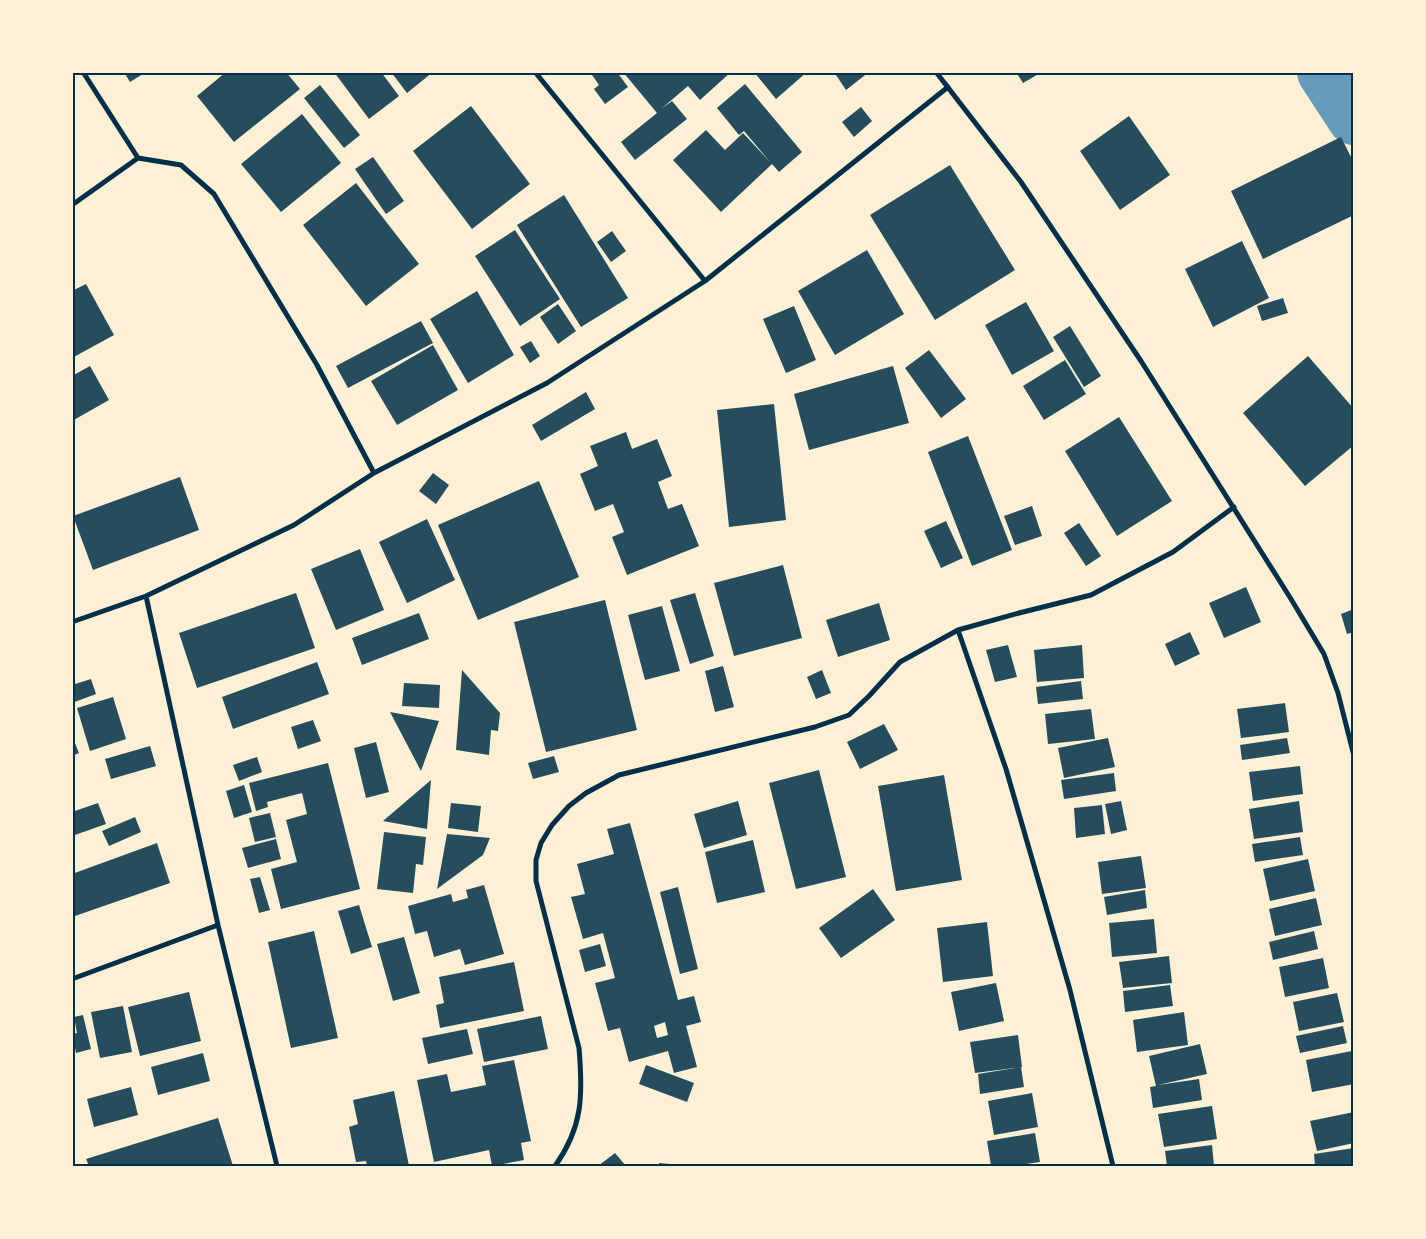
<svg xmlns="http://www.w3.org/2000/svg" width="1426" height="1239" font-family="'PT Sans',sans-serif">
<style>
.lines{fill:none;stroke-linecap:round;stroke-linejoin:round}
.river{stroke:#669bbc;stroke-width:54}
.building{fill:#264d5e;fill-rule:evenodd}
.minor{stroke:#003049;stroke-width:5}
.neatline{fill:none;stroke:#003049;stroke-width:2}
</style>
<rect width="100%" height="100%" fill="#fdf0d5"/>
<g class="lines">
<path class="river" d="M1324,72L1354,118"/>
</g>
<path class="building" d="M124,72H146L130,82Z
M226,72H286L300,89L234,142L197,96Z
M334,72H381L399,96L369,119Z
M391,72H433L407,93Z
M590,72H617L628,87L605,104L594,89L599,85Z
M623,72H731L700,100L688,86L661,109L672,101L687,119L635,160L621,142L657,113Z
M754,72H807L776,99Z
M834,72H869L846,90Z
M1016,72H1042L1023,83Z
M745,84L802,152L779,172L772,164L721,212L673,160L706,130L725,150L743,133L770,162L744,131L739,135L717,108Z
M320,85L360,135L344,148L304,98Z
M471,106L530,184L472,229L413,151Z
M861,107L872,121L854,137L842,122Z
M302,114L341,163L281,212L241,164Z
M1129,116L1170,175L1120,210L1080,151Z
M1341,137L1354,163V215L1263,259L1231,191Z
M373,157L404,201L386,214L355,169Z
M950,165L1015,270L935,320L870,215Z
M356,183L419,264L366,306L303,225Z
M564,195L628,298L581,327L517,225Z
M515,230L560,299L520,326L475,256Z
M612,231L626,251L611,262L597,242Z
M1242,241L1269,298L1213,327L1185,269Z
M867,250L904,314L835,355L798,291Z
M86,284L114,335L72,358V291Z
M477,291L514,355L468,383L430,319Z
M1283,298L1288,313L1262,321L1257,306Z
M1026,302L1054,351L1012,375L985,325Z
M558,304L576,331L558,344L540,317Z
M794,306L816,360L786,373L763,319Z
M421,321L433,343L348,388L336,366Z
M1070,326L1101,376L1084,387L1053,337Z
M531,341L540,356L530,363L520,347Z
M433,345L458,390L397,425L371,381Z
M929,350L966,399L941,418L905,368Z
M1308,356L1354,409V445L1305,486L1243,413Z
M1065,360L1086,394L1044,420L1023,386Z
M90,366L109,400L72,421V376Z
M893,366L909,423L809,450L794,394Z
M586,392L595,409L541,441L532,425Z
M774,404L786,520L729,527L717,410Z
M1119,417L1172,501L1117,536L1065,451Z
M626,432L632,449L657,439L672,476L658,482L668,509L682,504L699,546L627,575L612,537L624,532L613,504L595,511L580,474L598,466L590,446Z
M968,436L1012,550L972,566L928,452Z
M433,473L449,485L436,504L419,491Z
M180,477L199,530L93,570L73,516Z
M539,481L579,577L478,620L438,525Z
M1032,506L1042,536L1015,545L1004,516Z
M427,519L455,580L407,603L379,542Z
M946,521L963,558L941,568L924,531Z
M1079,523L1101,556L1086,566L1064,533Z
M360,549L384,610L336,630L311,569Z
M783,565L802,638L734,656L714,583Z
M1246,587L1261,622L1224,638L1209,603Z
M296,593L315,648L197,688L179,633Z
M695,593L714,656L690,664L670,600Z
M605,600L637,730L546,752L514,622Z
M879,603L890,640L838,657L826,620Z
M662,606L680,671L645,680L628,615Z
M1354,609V632L1347,634L1341,614Z
M419,613L429,639L362,665L352,638Z
M1190,632L1200,654L1175,666L1165,644Z
M1008,645L1017,677L995,682L986,650Z
M1082,645L1084,678L1037,682L1034,650Z
M317,662L329,694L233,729L222,697Z
M723,666L734,707L715,712L705,671Z
M462,670L500,713L498,731L491,730L489,755L456,750Z
M822,670L831,693L816,699L807,677Z
M91,679L96,694L72,703V685Z
M1081,681L1083,699L1038,704L1036,687Z
M404,683L440,685L439,708L402,706Z
M113,697L126,739L90,751L77,708Z
M1285,703L1289,732L1241,738L1237,709Z
M1091,709L1095,739L1048,744L1045,714Z
M390,712L439,721L421,771Z
M313,720L321,741L298,749L291,727Z
M884,724L898,750L860,769L847,742Z
M72,736L79,753L72,756Z
M1108,738L1115,767L1064,778L1058,748Z
M1287,738L1290,753L1242,760L1240,745Z
M376,742L389,792L366,798L354,748Z
M150,746L156,766L111,779L105,759Z
M554,756L559,772L533,779L528,763Z
M257,757L262,772L239,781L233,765Z
M328,763L360,889L281,909L271,869L297,862L286,820L307,814L302,793L267,802L268,807L256,811L249,783Z
M1300,766L1303,794L1253,801L1249,772Z
M819,770L846,877L796,889L769,783Z
M1114,773L1116,791L1064,799L1061,780Z
M944,775L962,880L896,891L878,786Z
M431,780L427,829L383,821Z
M244,785L252,812L234,818L226,791Z
M738,801L747,835L704,848L694,814Z
M1121,801L1127,830L1111,834L1105,804Z
M1299,801L1303,832L1254,839L1249,809Z
M98,803L106,824L72,836V812Z
M451,803L481,806L478,832L448,828Z
M1102,805L1105,834L1076,838L1074,808Z
M270,813L276,837L255,842L249,818Z
M135,817L141,832L109,846L102,831Z
M630,823L678,1000L694,996L701,1022L686,1026L697,1067L674,1073L668,1051L629,1062L620,1028L608,1031L595,983L615,978L603,933L583,939L571,897L585,894L577,864L614,854L607,829ZM665,1022L668,1035L657,1038L654,1026Z
M384,832L426,837L423,865L416,864L413,893L377,889Z
M447,834L490,838L483,855L437,889Z
M1300,837L1303,855L1255,862L1252,844Z
M276,839L281,859L248,868L242,848Z
M753,840L765,892L717,903L705,852Z
M157,843L170,883L72,917V874Z
M1141,856L1146,888L1102,894L1098,862Z
M1308,859L1315,891L1270,901L1263,869Z
M260,877L270,910L259,913L250,879Z
M484,885L504,954L465,965L460,949L434,957L427,931L415,934L408,906L451,894L453,902L468,898L466,890Z
M678,887L698,969L680,974L660,892Z
M873,889L895,920L841,958L819,928Z
M1145,890L1147,908L1107,915L1104,897Z
M1316,898L1322,925L1275,936L1269,909Z
M359,905L372,947L351,954L338,911Z
M1154,919L1157,953L1112,957L1109,923Z
M987,922L993,976L943,982L937,928Z
M314,931L338,1038L291,1048L268,942Z
M1314,931L1318,949L1273,960L1269,942Z
M404,937L420,993L393,1001L377,944Z
M600,944L606,966L585,972L579,950Z
M1169,956L1172,983L1123,988L1119,962Z
M1323,958L1329,988L1285,997L1279,967Z
M514,962L524,1011L440,1028L436,1005L444,1003L439,977Z
M996,983L1004,1021L959,1031L951,992Z
M1170,985L1173,1006L1125,1012L1123,991Z
M189,992L201,1041L140,1056L128,1007Z
M1337,993L1344,1022L1299,1031L1293,1002Z
M123,1006L132,1052L100,1058L91,1012Z
M1184,1012L1188,1045L1137,1052L1133,1020Z
M83,1015L91,1049L76,1053L72,1034L77,1033L74,1017Z
M541,1016L548,1049L484,1062L477,1029Z
M1343,1026L1347,1043L1300,1053L1296,1036Z
M467,1029L473,1054L428,1064L422,1038Z
M1018,1035L1022,1067L975,1073L970,1042Z
M1200,1044L1207,1074L1158,1085L1199,1079L1202,1100L1153,1108L1150,1087L1156,1086L1149,1056Z
M1352,1051L1354,1060V1084L1312,1092L1306,1060Z
M203,1053L210,1081L158,1095L151,1067Z
M514,1060L531,1141L521,1143L524,1160L492,1166L489,1150L434,1162L417,1080L447,1074L451,1092L486,1085L482,1066Z
M646,1065L694,1083L687,1102L639,1084Z
M1021,1067L1024,1087L980,1094L978,1074Z
M131,1087L138,1115L94,1127L87,1099Z
M394,1091L409,1166H367L366,1161L356,1162L349,1127L358,1124L353,1100Z
M1032,1093L1038,1127L994,1135L988,1101Z
M1212,1106L1217,1139L1164,1147L1158,1114Z
M1354,1112V1143L1317,1151L1310,1121Z
M218,1118L233,1166H89L86,1159Z
M1035,1133L1040,1162L1013,1166H991L987,1141Z
M1212,1145L1214,1166H1167L1165,1151Z
M1354,1148V1166H1315L1314,1154Z
M615,1153L626,1166H598Z
M659,1163L681,1165V1166H659Z"/>
<g class="lines">
<path class="minor" d="M83,72L138,158L181,165L214,194L317,365L374,473
M535,72L705,281
M936,72L1021,182L1141,361L1291,599L1324,654L1338,693L1354,756
M72,205L138,158
M146,596L218,925L277,1166
M72,622L146,596L294,525L374,473L547,383L705,281L948,87
M958,630L1006,769L1070,990L1113,1166
M72,979L218,925
M555,1166C583,1127 583,1095 579,1048L536,881V860L541,843L552,825L569,806L586,793L619,775L815,727L849,715L869,696L900,662L958,630L1019,613L1091,595L1173,552L1234,507"/>
</g>
<rect width="1426" height="1239" fill="none" stroke="#fdf0d5" stroke-width="148"/>
<rect x="74" y="74" width="1278" height="1091" class="neatline"/>
</svg>
